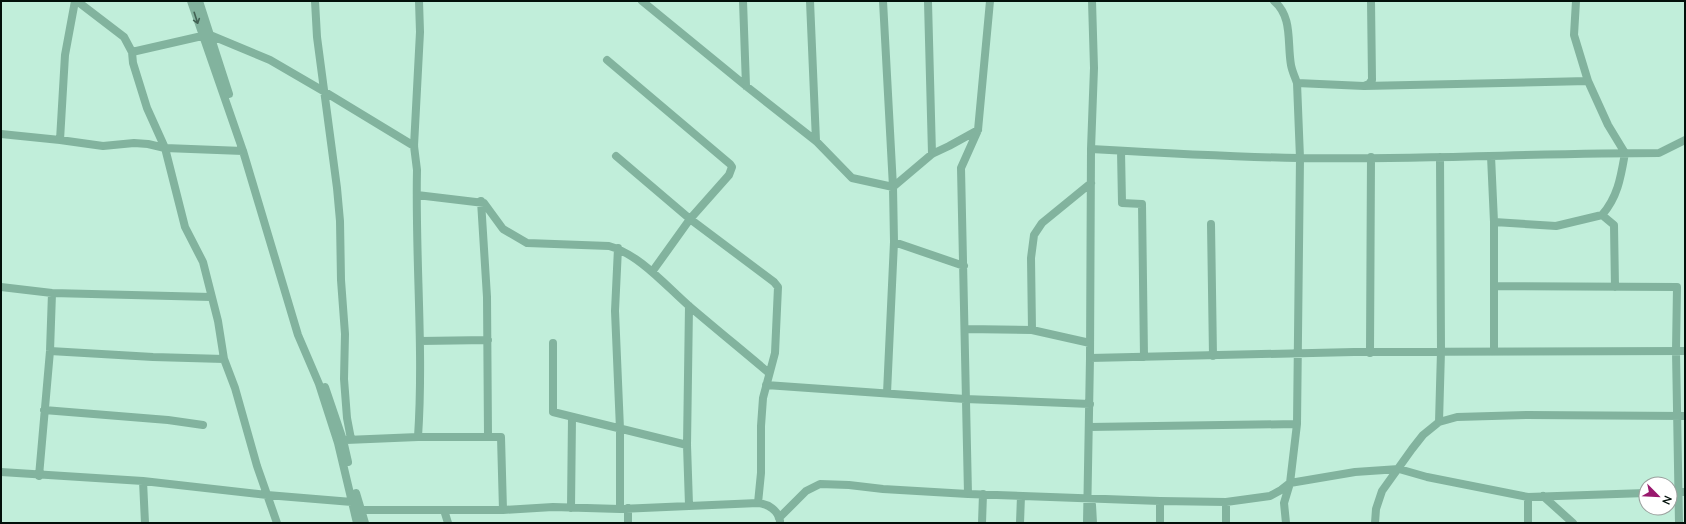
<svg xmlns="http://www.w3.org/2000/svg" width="1686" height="524" font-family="Mulish,sans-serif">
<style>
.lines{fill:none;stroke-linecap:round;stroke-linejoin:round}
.minor{stroke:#82b39e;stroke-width:8}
.oneway{stroke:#426254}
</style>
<rect width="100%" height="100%" fill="#c1eeda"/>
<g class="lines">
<path class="minor" d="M77,1L124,37L132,52L133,63L147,108L165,148L185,227L203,262L218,321L224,359L235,388L257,466L277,523
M191,1L243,151L298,335L319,384L338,443L357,523
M199,1L229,94
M315,1L317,37L337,188L340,221L341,280L345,334L344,379L347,418L351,439
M642,1L746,86L816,141L852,178L893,187L932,154L949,146L978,130
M743,1L746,86
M810,1L816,141
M883,1L893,187L894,242L964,266
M1274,1C1293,17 1287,43 1291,65C1292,71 1295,77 1297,83
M1576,1L1574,35L1588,81L1608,125L1625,153C1621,176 1618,197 1602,215L1614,225L1615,287
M928,2L932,154
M210,35L270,60L325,92L414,146
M132,52L202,36
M607,60L730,164L732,167L729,175L690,219L652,272
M1364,86L1588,81
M1,134L60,140L103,146L134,143L148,144L165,148L243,151
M60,140L65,55L75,1
M1091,149C1160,153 1230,157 1299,158C1419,160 1539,153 1659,153L1685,140
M1121,151L1122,203L1142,204L1144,357
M1491,156L1494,222V351
M417,195L484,203L503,229L527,243L609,246C639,254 666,286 689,306C716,329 743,351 769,373
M481,201L487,297L488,436
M1494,222L1556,226L1602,215
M1211,224L1213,356
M618,248L615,311L620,429V509
M1494,286L1677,287L1676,351L1679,523
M1,287L52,293L211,297
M689,306L687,445L689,505
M965,329L1032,330L1090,343
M1032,330L1031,258L1034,235L1042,223L1091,183
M420,341L488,340
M553,343V412L687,445
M50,351L153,357L224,359
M1370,353L1371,157
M1090,358L1354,352L1685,351
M766,385L965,399L1090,404
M325,387L343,440L348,462
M887,393L894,242
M44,410L168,420L203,425
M1439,422L1441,351L1440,157
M1089,427L1297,424
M418,437C424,348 415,259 417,170L414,146L420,32L419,1
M346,440L418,437H501L503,510
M1,472L143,481L267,495L352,502
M39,476L50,351L52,293
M143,481L145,523
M1670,492H1685
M356,493L365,523
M968,494L961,168L978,130L990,1
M1543,496L1573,523
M1528,497V523
M1088,498L1092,505L1093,523
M1160,501V523
M1226,502V523
M758,503C768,504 778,510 780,521
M571,508L572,417
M354,510H503L553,507L620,509L758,503L761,473V426L763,398L775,353L778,287L774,282L690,219L616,156
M444,510L448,523
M779,518L806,491L820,484L849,485L883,489L968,494L1160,501L1226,502L1270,496L1281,490L1290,483L1355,472L1399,469L1427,477L1528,497L1646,493
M628,523V508
M982,523L983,494
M1020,523L1021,496
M1087,523L1090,358L1091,149L1094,68L1092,1
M1286,523L1284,503L1290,483L1297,424L1300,158L1297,83L1364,86L1369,84L1372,80L1371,1
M1375,523L1376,509L1382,491L1412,449L1423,435L1439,422L1457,417L1527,415L1685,416"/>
</g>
<defs><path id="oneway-shaft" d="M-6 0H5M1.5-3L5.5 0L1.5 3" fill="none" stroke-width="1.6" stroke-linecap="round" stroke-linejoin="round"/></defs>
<use class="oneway" href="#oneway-shaft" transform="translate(196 18) rotate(72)"/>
<rect width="1686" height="524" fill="none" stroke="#02100a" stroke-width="4"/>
<g transform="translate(1658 496) rotate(114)"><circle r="19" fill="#ffffff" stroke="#9a9f9d"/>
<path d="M0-3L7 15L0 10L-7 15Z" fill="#99186d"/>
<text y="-6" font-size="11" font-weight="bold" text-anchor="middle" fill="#02100a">N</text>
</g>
</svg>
